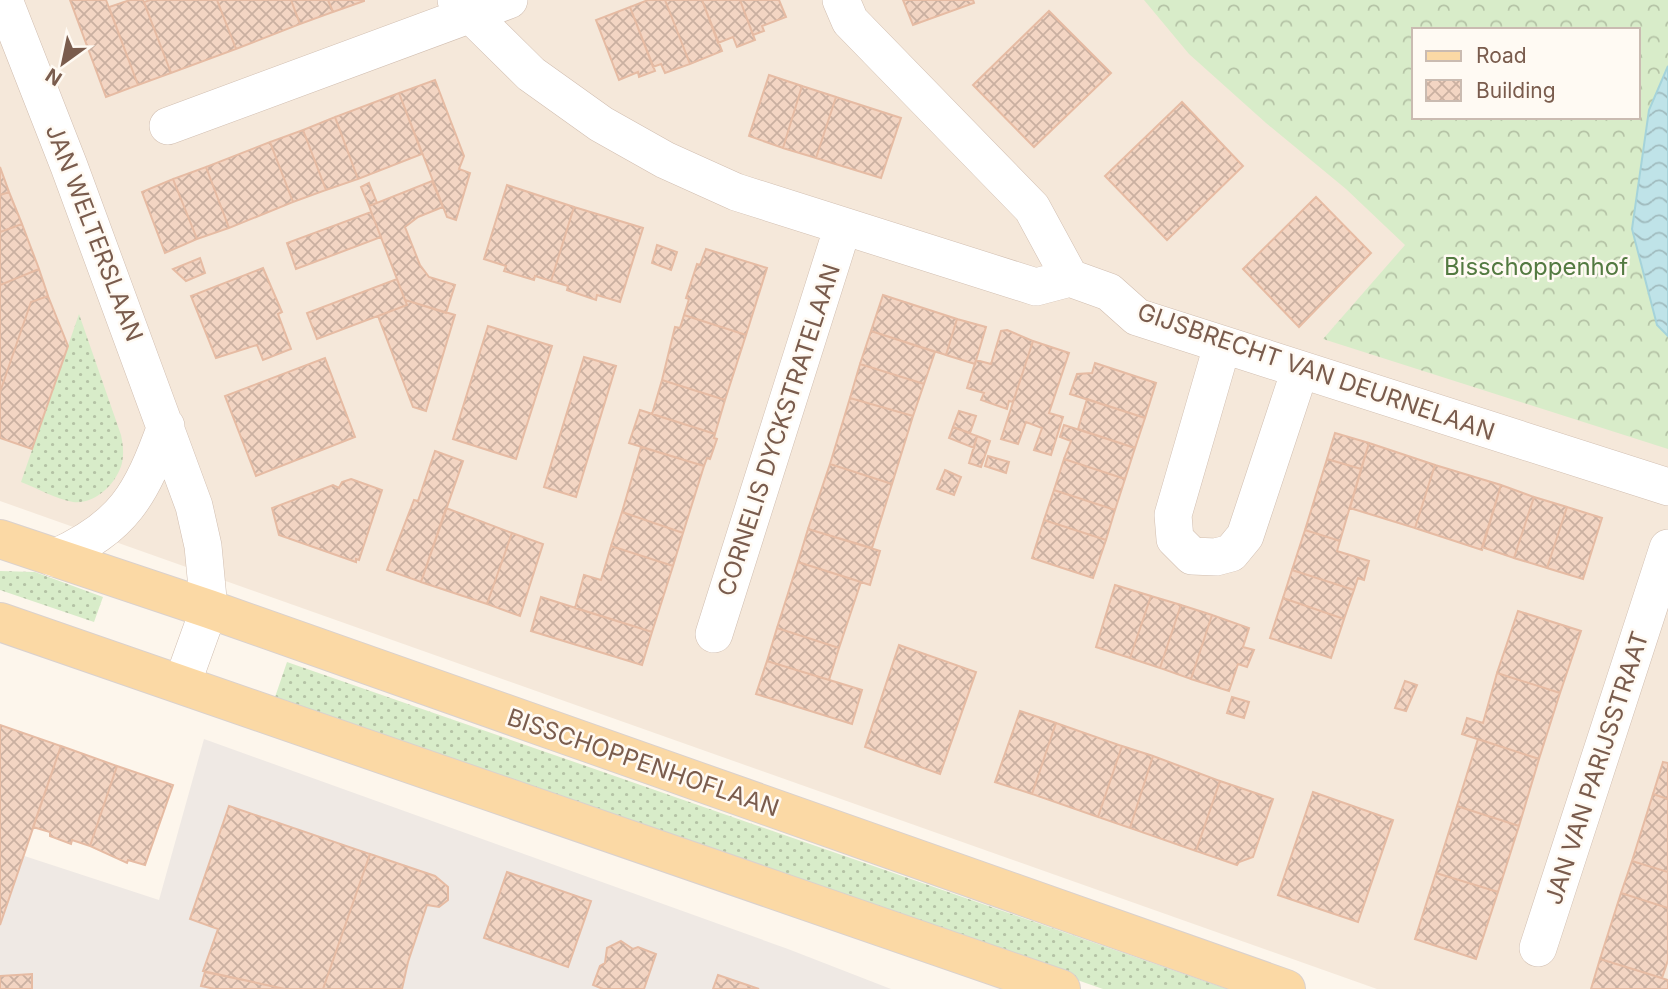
<svg xmlns="http://www.w3.org/2000/svg" width="1668" height="989" font-family="Inter,sans-serif">
<style>
.residential{fill:#f5e8da;fill-rule:evenodd}
.industrial{fill:#efe9e4}
.grass{fill:url(#grass-dots)}
.forest{fill:url(#forest-crowns);fill-rule:evenodd}
.water{fill:url(#water-waves);stroke:#a5d3da;stroke-width:2}
.building{fill:url(#building-cross-hatch);stroke:#e6bba3;stroke-width:2}
.lines{fill:none;stroke-linecap:round;stroke-linejoin:round}
.minor-casing{stroke:#d1beb0;stroke-width:38}
.primary-casing{stroke:#dad1cd;stroke-width:40}
.minor{stroke:#fff;stroke-width:37}
.primary{stroke:#fbd9a5;stroke-width:38}
.labels{text-anchor:middle;stroke-width:5;stroke-linejoin:round;paint-order:stroke}
.street-label{font-size:24px;fill:#7a5c4d;stroke:#fffaf3}
.park-label{font-size:24px;fill:#537a41;stroke:#fffaf3}
</style>
<defs>
<pattern id="grass-dots" width="8" height="8" patternUnits="userSpaceOnUse" patternTransform="scale(1.75)"><rect width="8" height="8" fill="#d8ecc9"/><path d="M2 2h.1M6 6h.1" fill="none" stroke="#b4c2a5" stroke-width="1.8" stroke-linecap="round"/></pattern>
<pattern id="forest-crowns" width="20" height="18" patternUnits="userSpaceOnUse" patternTransform="scale(1.75)"><rect width="20" height="18" fill="#d8ecc9"/><path d="M2 6a3 3 0 1 1 6 0M12 15a3 3 0 1 1 6 0" fill="none" stroke="#b4c2a5"/></pattern>
<pattern id="water-waves" width="16" height="10" patternUnits="userSpaceOnUse" patternTransform="scale(1.75)"><rect width="16" height="10" fill="#bfe3e8"/><path d="M0 5q4-4 8 0t8 0" fill="none" stroke="#a0bbbe"/></pattern>
<pattern id="building-cross-hatch" width="8" height="8" patternUnits="userSpaceOnUse" patternTransform="scale(1.75)"><rect width="8" height="8" fill="#f3d5c3"/><path d="M0 0l8 8M0 8l8-8" fill="none" stroke="#cab0a1"/></pattern>
</defs>
<rect width="100%" height="100%" fill="#fdf6ec"/>
<path class="residential" d="M0,0H1668V989H1377L0,501ZM1414,30H1638V117H1414Z"/>
<path class="industrial" d="M204,739L788,949L891,989H0V848L159,900Z"/>
<path class="grass" d="M79,314L121,435C123,444 124,454 122,463C117,483 95,505 73,502C56,499 37,488 21,482Z
M0,571L35,572L103,597L94,622L0,590Z
M287,662L1227,989H1103L274,700Z"/>
<path class="forest" d="M1144,0H1668V449L1323,339L1405,245L1346,189L1266,123L1189,54ZM1414,30H1638V117H1414Z"/>
<path class="water" d="M1668,66V336L1657,325L1632,229L1649,110Z"/>
<path class="building" d="M70,0H106L138,85L106,97Z
M130,0H143L171,73L138,85L109,7Z
M150,0H217L236,49L171,73L144,2Z
M217,0H291L300,24L236,49Z
M291,0H328L333,12L300,24Z
M328,0H364V1L333,12Z
M648,0H665L690,64L665,73L661,64L653,67L630,7Z
M665,0H702L722,51L690,64Z
M702,0H740L755,40L737,47L733,37L718,43Z
M740,0H779L786,17L762,26L764,31L753,35Z
M903,0H973L974,3L913,25Z
M630,7L655,71L639,77L638,72L619,80L596,20Z
M1049,11L1111,73L1034,147L973,85Z
M769,75L802,86L783,148L749,136Z
M435,80L464,156L459,169L470,173L456,220L447,217L399,93Z
M802,86L836,97L816,158L783,148Z
M399,93L422,154L358,179L335,117Z
M836,97L901,118L881,178L816,158Z
M1182,102L1243,166L1167,240L1105,176Z
M335,117L358,179L326,190L303,130Z
M303,130L326,190L293,202L270,142Z
M270,142L293,202L229,228L206,167Z
M0,167L9,192L0,195Z
M206,167L229,228L197,239L173,179Z
M173,179L197,239L165,253L142,192Z
M432,181L443,207L418,217L405,227L420,265L429,277L455,285L446,313L405,300L369,206Z
M369,183L377,203L369,206L361,187Z
M507,185L574,207L551,281L535,276L534,280L504,271L506,266L484,259Z
M9,192L22,224L0,232V195Z
M1316,197L1371,253L1299,327L1243,269Z
M574,207L643,228L620,302L597,295L596,300L567,290L568,286L551,281Z
M371,212L381,237L296,269L287,243Z
M22,224L39,269L0,285V232Z
M657,245L677,252L671,270L652,263Z
M706,249L767,268L746,335L684,315L689,299L686,298L697,264L700,265Z
M200,258L205,273L186,281L173,269Z
M263,268L282,312L278,314L291,349L263,360L257,345L216,358L191,296Z
M39,269L48,296L31,302L0,392V285Z
M397,279L407,305L317,339L307,313Z
M883,295L957,319L946,355L871,331Z
M48,296L68,346L32,449L0,438V392L31,302Z
M405,300L455,315L426,411L413,407L378,316L407,305Z
M684,315L746,335L725,400L662,380L675,327L680,328Z
M957,319L986,327L975,364L946,355Z
M488,326L552,346L516,459L453,439Z
M1007,330L1033,341L1013,402L1009,401L1007,409L981,400L984,393L967,388L976,360L991,364L1001,331Z
M871,331L935,352L924,384L860,364Z
M1033,341L1069,353L1049,413L1063,417L1051,455L1034,450L1042,428L1026,422L1018,444L1001,439Z
M584,357L616,366L576,497L544,487Z
M325,358L355,437L256,476L225,396Z
M1095,363L1156,383L1145,418L1070,394L1077,374L1092,373Z
M860,364L924,384L913,416L850,398Z
M662,380L725,400L715,434L652,414Z
M850,398L913,416L892,484L830,464Z
M1087,399L1145,418L1135,448L1078,429Z
M640,410L715,434L714,438L717,439L710,459L707,458L704,466L629,443Z
M959,411L976,416L970,433L953,427Z
M1064,425L1135,448L1125,479L1064,459L1071,441L1060,437Z
M953,427L977,436L974,448L949,438Z
M1335,433L1369,443L1361,469L1327,459Z
M977,436L990,441L981,467L969,463Z
M1369,443L1435,465L1415,528L1350,508Z
M641,447L704,466L683,533L622,512Z
M435,451L463,461L421,582L387,570L414,500L418,501Z
M988,456L1009,462L1006,473L985,466Z
M1064,459L1125,479L1115,510L1054,490Z
M1327,459L1361,469L1340,541L1305,530Z
M830,464L892,484L872,548L808,529Z
M1435,465L1501,485L1482,550L1415,528Z
M945,470L961,477L954,495L937,489Z
M351,479L382,490L359,560L356,559V562L279,535L272,508L333,485L339,488L342,482Z
M1501,485L1534,497L1514,558L1482,547Z
M1054,490L1115,510L1106,540L1044,520Z
M1534,497L1567,507L1547,568L1514,558Z
M1567,507L1602,518L1583,579L1547,568Z
M446,508L512,533L487,604L421,582Z
M622,512L683,533L673,566L611,546Z
M1044,520L1106,540L1093,578L1032,558Z
M808,529L880,551L870,585L798,562Z
M1305,530L1340,541L1337,551L1369,561L1364,580L1358,578L1354,590L1292,570Z
M512,533L543,544L520,616L487,604Z
M611,546L673,566L652,632L575,608L584,575L601,580Z
M798,562L861,582L839,648L777,628Z
M1292,570L1354,590L1344,619L1283,598Z
M1115,585L1151,596L1130,658L1096,647Z
M1151,596L1181,605L1160,668L1130,658Z
M541,597L652,632L642,665L531,631Z
M1283,598L1344,619L1331,658L1270,638Z
M1181,605L1212,615L1191,679L1160,668Z
M1518,611L1581,631L1560,693L1497,673Z
M1212,615L1249,628L1243,647L1254,650L1247,667L1238,664L1229,691L1191,679Z
M777,628L839,648L829,680L767,661Z
M899,645L976,672L940,774L865,747Z
M767,661L862,690L852,724L756,694Z
M1497,673L1560,693L1539,759L1462,734L1467,718L1483,723Z
M1405,681L1417,685L1406,711L1395,708Z
M1232,697L1249,702L1244,718L1227,713Z
M1020,711L1056,723L1032,794L995,782Z
M1056,723L1122,746L1098,817L1032,794Z
M0,725L61,746L0,925Z
M1478,739L1539,759L1519,826L1457,806Z
M61,746L117,766L90,846L72,840L71,844L50,836V832L33,827Z
M1122,746L1153,756L1130,828L1098,817Z
M1153,756L1220,781L1196,851L1130,828Z
M1663,762L1668,763V799L1653,794Z
M117,766L173,785L145,865L128,860L127,863L90,846Z
M1220,781L1273,799L1253,857L1239,862L1237,865L1196,851Z
M1313,792L1393,820L1358,922L1278,895Z
M1653,794L1668,799V872L1632,861Z
M229,806L370,854L323,989H285L203,971L218,929L190,919Z
M1457,806L1519,826L1498,892L1436,873Z
M370,854L435,876L448,887V900L439,907L427,905L408,962L402,989H323Z
M1632,861L1668,872V908L1621,893Z
M507,872L591,901L568,967L484,938Z
M1436,873L1498,892L1476,959L1415,939Z
M1621,893L1668,908V960L1662,978L1600,959Z
M621,941L633,949L638,947L656,954L644,989H603L593,985L600,966L605,963L607,948Z
M1600,959L1668,980V989H1591Z
M205,972L285,989H215L201,986Z
M32,974V989H0V976Z
M718,975L759,989H713Z"/>
<g class="lines">
<defs>
<path id="minor" d="M4,0L69,166L194,506L203,546L209,609L182,684
M456,0L531,74L601,124L665,160L736,192L1036,287L1070,278L1109,292L1137,317L1668,487
M841,0L850,21L1032,208L1070,278
M168,126L509,0
M1222,346L1173,515L1175,539L1192,556L1216,557L1231,553L1245,536L1300,370
M54,558C124,527 141,495 166,426
M714,634L843,226
M1538,948L1668,548"/>
<path id="primary" d="M0,539L209,609L1286,989
M0,622L1061,989"/>
</defs>
<use href="#minor" class="minor-casing"/>
<use href="#primary" class="primary-casing"/>
<use href="#minor" class="minor"/>
<use href="#primary" class="primary"/>
</g>
<g class="labels">
<g class="street-label">
<text transform="translate(94 233) rotate(69)" y="8">JAN WELTERSLAAN</text>
<text transform="translate(1316 372) rotate(19)" y="8">GIJSBRECHT VAN DEURNELAAN</text>
<text transform="translate(779 430) rotate(-72)" y="8">CORNELIS DYCKSTRATELAAN</text>
<text transform="translate(643 763) rotate(19)" y="8">BISSCHOPPENHOFLAAN</text>
<text transform="translate(1597 768) rotate(-72)" y="8">JAN VAN PARIJSSTRAAT</text>
</g>
<g class="park-label">
<text x="1536" y="275">Bisschoppenhof</text>
</g>
</g>
<rect x="1412" y="28" width="228" height="91" fill="#fffaf3" stroke="#cabbb1" stroke-width="2"/>
<rect x="1426" y="51" width="35" height="10" fill="#fbd9a5" stroke="#cabbb1" stroke-width="2"/>
<text x="1476" y="63" font-size="21" fill="#7a5c4d">Road</text>
<rect x="1426" y="80" width="35" height="21" fill="url(#building-cross-hatch)" stroke="#cabbb1" stroke-width="2"/>
<text x="1476" y="98" font-size="21" fill="#7a5c4d">Building</text>
<g transform="translate(63 63) rotate(213)" stroke="#fffaf3" stroke-width="5" paint-order="stroke">
<path d="M0-5L12 26L0 18L-12 26Z" fill="#7a5c4d"/>
<text y="-10" font-size="19" font-weight="bold" text-anchor="middle" fill="#7a5c4d">N</text>
</g>
</svg>
